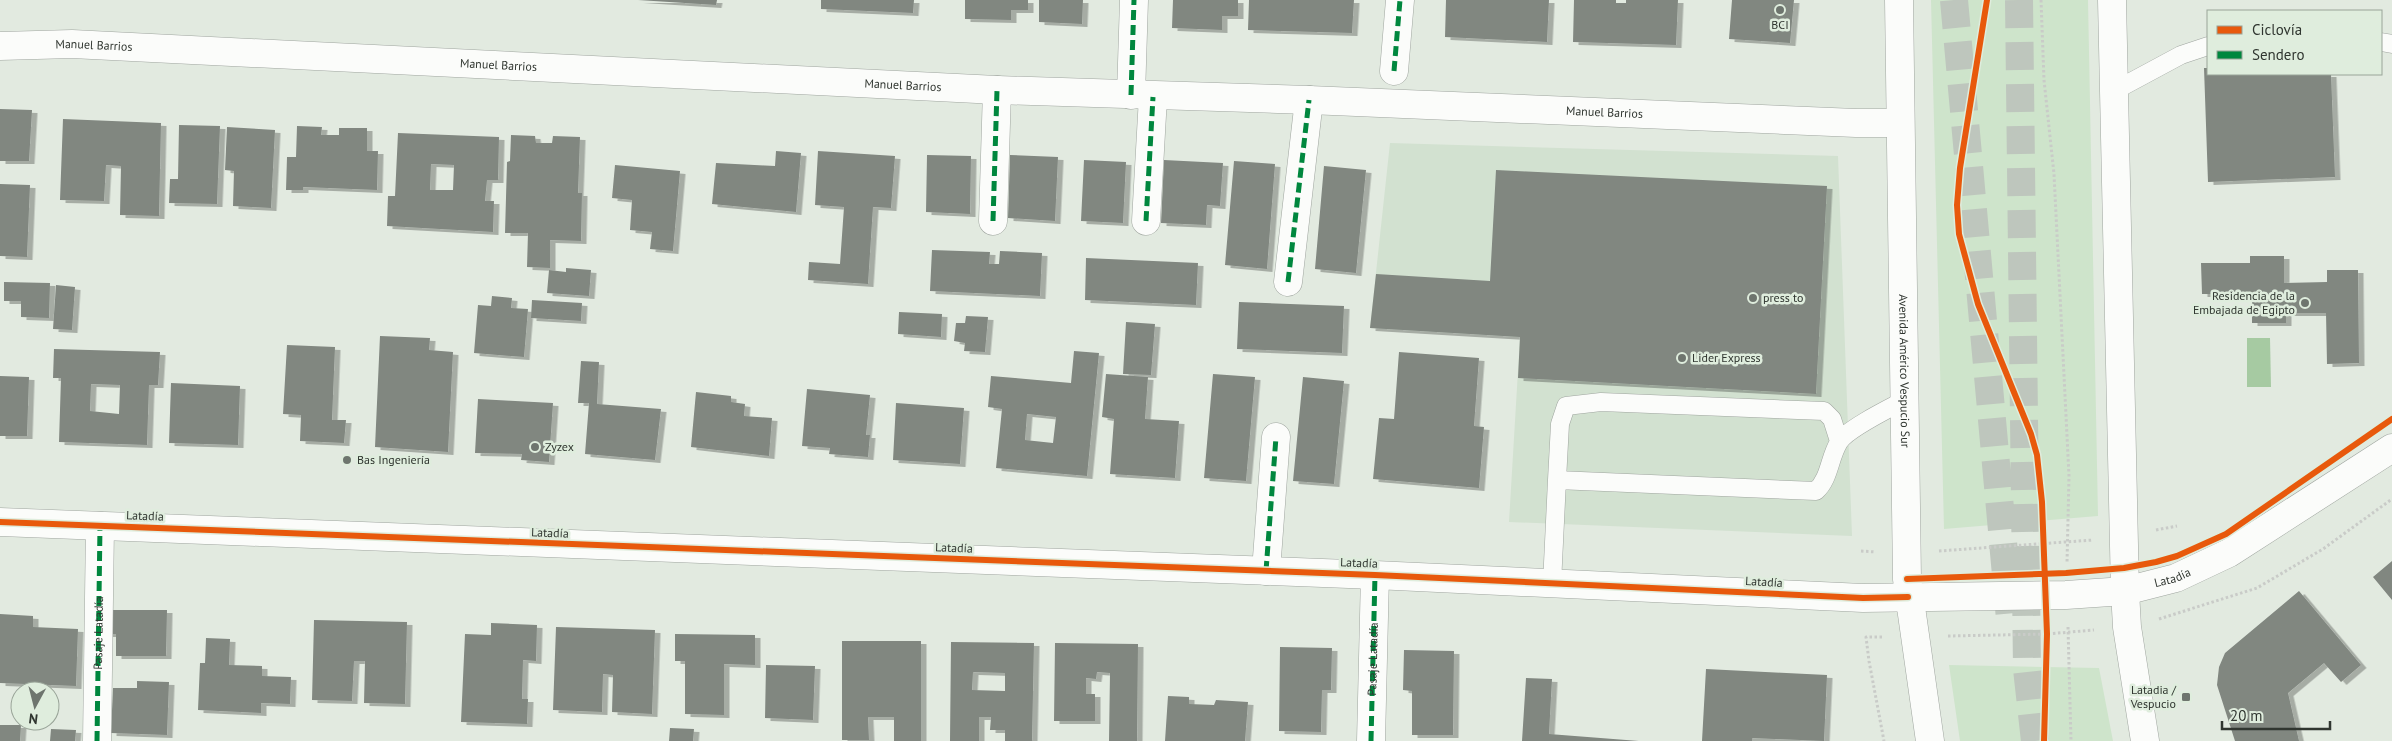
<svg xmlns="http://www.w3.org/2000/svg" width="2392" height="741" font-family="'PT Sans',sans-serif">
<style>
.built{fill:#d2e1d0}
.green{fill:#cee4cb}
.water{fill:#a6caa2}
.building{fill:#818780;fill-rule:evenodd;filter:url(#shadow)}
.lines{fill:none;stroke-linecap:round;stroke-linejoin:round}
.motorway-tunnel{stroke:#bec6bd;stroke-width:28;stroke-dasharray:28 14;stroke-linecap:butt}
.service-casing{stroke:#9fa59f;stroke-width:19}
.minor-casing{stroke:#9fa59f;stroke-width:29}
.tertiary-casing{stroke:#9fa59f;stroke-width:29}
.primary-casing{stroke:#9fa59f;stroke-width:29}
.path{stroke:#c9cbc8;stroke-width:3;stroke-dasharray:2.5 2.5;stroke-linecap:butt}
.service{stroke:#fbfcfa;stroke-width:18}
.minor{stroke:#fbfcfa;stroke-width:28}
.tertiary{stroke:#fbfcfa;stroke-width:28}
.primary{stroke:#fbfcfa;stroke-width:28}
.quiet{stroke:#00873e;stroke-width:5;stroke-dasharray:10 5;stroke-linecap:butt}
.cycleway-casing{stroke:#dfeddd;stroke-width:9}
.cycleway{stroke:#e8590c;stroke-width:6}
.poi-dot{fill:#6e756e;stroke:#dfeddd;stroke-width:2}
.labels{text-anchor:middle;stroke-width:5;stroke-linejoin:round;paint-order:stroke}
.poi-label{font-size:12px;fill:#303630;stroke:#dfeddd;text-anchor:start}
.street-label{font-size:12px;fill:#303630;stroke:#dfeddd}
</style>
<defs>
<filter id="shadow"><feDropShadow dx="5.5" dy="3" stdDeviation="0" flood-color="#0004"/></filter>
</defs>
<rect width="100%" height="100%" fill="#e2eae0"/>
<path class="built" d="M1390,143L1838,156L1852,536L1509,522L1520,337L1370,328Z"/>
<path class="green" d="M1931,0H2088L2098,516L1944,529Z
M1949,665L2099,668L2113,741H1960Z"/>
<path class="water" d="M2247,338H2270L2271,387H2247Z"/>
<path class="building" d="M638,0H717L716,5Z
M821,0H914L913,13L821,9Z
M965,0H1028V10H1011V20L965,19Z
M1039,0H1083L1082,24L1039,22Z
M1173,0H1238V16H1222V30L1172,28Z
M1249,0H1354L1352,33L1248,30Z
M1446,0H1549L1547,42L1445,37Z
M1574,0H1616V3H1626V0H1678L1676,45L1573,42Z
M1732,0H1794L1790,43L1729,39Z
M2204,68H2208V74H2331L2335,177L2208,182Z
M0,109L32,110L29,161H0Z
M63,119L161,123L159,216L120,215L121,166L106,165L104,201L60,200Z
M179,125L220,126L217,204L169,203L170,179H178Z
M297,126L322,127L321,135H339V128H367V151H378L377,190L303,187V190H286L287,157H296Z
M227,127L275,130L271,208L233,206L234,171L225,170Z
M398,133L499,137L498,180H487L485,201H494L493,232L387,226L388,196H395ZM431,164L454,165L453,190H430Z
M511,135L535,136L536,143H552L553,136L580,137L578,193H582L581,241L550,240V268L527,267L528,233H505L507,162L510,161Z
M776,151L801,153L796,212L712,204L716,163L775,166Z
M818,151L895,156L891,208L873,207L868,284L808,280L809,262L840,264L844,207L815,205Z
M927,155L971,156L970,214L926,212Z
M1010,155L1058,157L1055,221L1008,218Z
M1084,160L1126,162L1123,223L1081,221Z
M1164,160L1223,163L1220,206L1207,205L1206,225L1161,223Z
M1234,161L1275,164L1267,269L1225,265Z
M615,165L680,171L673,251L650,249L652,232L630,230L632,200L612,198Z
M1324,166L1366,170L1356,273L1315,269Z
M1496,170L1827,186L1816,394L1518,378L1520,337L1370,328L1376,274L1490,281Z
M0,184L30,185L27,257L0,256Z
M932,250L990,252L989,264H999L1000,251L1042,253L1040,296L930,291Z
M2250,256H2284V283L2327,282V270H2358L2359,363L2327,364L2326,313H2286V323H2252V294H2202L2201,263H2250Z
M1086,258L1198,263L1196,305L1085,300Z
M566,268L591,270L589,296L547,293L549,270L566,272Z
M4,282L50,283L49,318L21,317V301H4Z
M56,285L75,287L72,330L53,329Z
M492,296L512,298L511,308L528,309L524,357L474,353L478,305L491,306Z
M532,300L582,303L581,321L531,318Z
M1239,302L1344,306L1342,353L1237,349Z
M899,312L942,314L941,337L898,334Z
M966,316L988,317L985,352L964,351L965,343L954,341L956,323H965Z
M1126,322L1155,324L1151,375L1123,374Z
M380,336L430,338L429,350L453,352L448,452L375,447Z
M287,345L335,347L332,420H346L344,443L300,441L301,415L283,414Z
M54,349L160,352L158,385H149L147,445L59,442L61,378H53ZM91,384L120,385L119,414L90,411Z
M1074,351L1099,353L1087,476L996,468L1002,409L988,407L991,376L1071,383ZM1027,414L1056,417L1053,443L1025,440Z
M1399,352L1479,358L1474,426L1484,427L1479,488L1373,479L1379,418L1394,419Z
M581,361L599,362L597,404L661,409L655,460L585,454L589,403H578Z
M1106,374L1148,377L1145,419L1179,421L1175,478L1110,474L1114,419L1102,417Z
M1213,374L1255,377L1246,481L1204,478Z
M0,376L29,377L27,436H0Z
M1303,377L1344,381L1334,484L1293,481Z
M171,383L240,386L238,445L169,443Z
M807,389L870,395L866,435H870L868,457L829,454L830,448L802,446Z
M696,392L731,396V402L745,404L744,416L772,418L769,456L691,447Z
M478,399L553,403L549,462L521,460L522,454L475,453Z
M896,403L964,408L960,464L893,460Z
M2392,561V600L2373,577Z
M2299,591L2361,665L2341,682L2324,663L2288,693L2299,741H2235L2217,685L2219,667L2225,653Z
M105,610H167L166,656H116V634H105Z
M0,614L33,616V627L78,629L76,686L0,683Z
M314,620L407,622L405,704L364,703L365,661H354L352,701L312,700Z
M491,623L537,625L536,661L523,660L522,699H528L527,724L461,722L465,634L491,635Z
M556,627L655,630L652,714L612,712L613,675L603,674L602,712L553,710Z
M675,634L755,635V665L724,664V715L685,714V661H675Z
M206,638L230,639L229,665L262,666V676L291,677L290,704L261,703V713L198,710L200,663H205Z
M842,641H921V741H894V717H868L869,740H842Z
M951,642L1034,643L1032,741H1005V730H990L991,717H979V741H950ZM973,672L1005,673V691L972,690Z
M1055,643L1138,644L1137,741H1109L1110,673L1097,672L1096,679L1086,678V694H1095V721H1054Z
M1280,647L1332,648L1331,690H1322L1321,732L1279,731Z
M1404,650L1454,651L1453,735H1412V691L1403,690Z
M766,665L815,666L813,720L765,718Z
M1706,669L1827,675L1824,741L1752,738V741H1702Z
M1526,678L1552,679L1549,734L1639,741H1522Z
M137,681L169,682L167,735L111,733L113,688H137Z
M1168,696L1189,697V704L1214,705L1216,700L1248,702L1245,741H1165Z
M0,725H21L20,741H0Z
M670,728L694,729L693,741H669Z
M51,729L76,730L75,741H50Z"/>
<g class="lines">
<path class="motorway-tunnel" d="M1954,0L2010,619
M2019,0L2027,669L2035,741"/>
<defs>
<path id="service" d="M2381,42L2392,44
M2114,91L2181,55L2208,46
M1839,441L1832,419L1824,411L1601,402L1566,406L1560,424L1557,480L1816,491C1830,478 1829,458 1839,442C1847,429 1890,408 1905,400
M1552,584L1557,480"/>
<g id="minor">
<path id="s1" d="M0,46L72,44L997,90L1309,100L1856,123H1900"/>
<path d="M1394,71L1400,0"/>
<path d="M1131,95L1134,0"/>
<path d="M993,221L997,90"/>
<path d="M1146,221L1153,97"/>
<path d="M1288,282L1309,100"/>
<path d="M1266,571L1276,437"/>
<path id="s2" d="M97,741L100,526"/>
<path d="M1371,741L1375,575"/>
</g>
<g id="tertiary">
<path id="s3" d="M0,522L1375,575L1863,598L2066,595L2125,591L2176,578L2229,553L2392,448"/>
</g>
<g id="primary">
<path id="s4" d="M1899,0L1907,579L1930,741"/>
<path d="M2112,0L2125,591L2127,627L2145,741"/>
</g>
</defs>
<use href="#service" class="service-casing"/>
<use href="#minor" class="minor-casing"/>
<use href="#tertiary" class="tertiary-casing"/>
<use href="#primary" class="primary-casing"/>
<path class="path" d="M2041,0L2044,80L2054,174L2069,476L2067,563
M2156,530L2177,526
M1861,551L1876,552
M1939,551L2093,540
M2159,619L2257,588L2323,549L2392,499
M2068,627L2071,741
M1948,636L2047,634L2094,630
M1882,637H1866L1869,661L1884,741"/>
<use href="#service" class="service"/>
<use href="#minor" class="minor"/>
<use href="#tertiary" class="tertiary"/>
<use href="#primary" class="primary"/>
<g class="quiet">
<path d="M1394,71L1400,0"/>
<path d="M1131,95L1134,0"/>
<path d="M993,221L997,90"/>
<path d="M1146,221L1153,97"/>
<path d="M1288,282L1309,100"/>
<path d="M1266,571L1276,437"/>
<path d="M97,741L100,526"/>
<path id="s5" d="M1371,741L1375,575"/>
</g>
<defs>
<path id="cycleway" d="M1987,0L1960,168L1957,205L1959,234L1978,304L2031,434L2037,455L2042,502L2047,634L2044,741
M0,522L1375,575L1863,598L1908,597
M1907,579L2066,573L2124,568L2156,562L2177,556L2226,534L2392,419"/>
</defs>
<use href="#cycleway" class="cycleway-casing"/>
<use href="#cycleway" class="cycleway"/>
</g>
<g class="poi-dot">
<circle cx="1780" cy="10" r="5"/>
<circle cx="1753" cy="298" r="5"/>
<circle cx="2305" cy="303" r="5"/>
<circle cx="1682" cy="358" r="5"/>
<circle cx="535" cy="447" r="5"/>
<circle cx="347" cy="460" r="5"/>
<rect x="2181" y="692" width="10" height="10" rx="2.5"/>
</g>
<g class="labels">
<g class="poi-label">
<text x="1780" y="29" text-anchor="middle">BCI</text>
<text x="2295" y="300" text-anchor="end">Residencia de la<tspan x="2295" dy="14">Embajada de Egipto</tspan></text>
<text x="1763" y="302">press to</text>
<text x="1692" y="362">Lider Express</text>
<text x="545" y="451">Zyzex</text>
<text x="357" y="464">Bas Ingeniería</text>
<text x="2176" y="694" text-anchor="end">Latadia /<tspan x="2176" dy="14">Vespucio</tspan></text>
</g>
<g class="street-label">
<text dy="4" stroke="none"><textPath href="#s1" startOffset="94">Manuel Barrios</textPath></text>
<text dy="4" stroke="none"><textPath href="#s1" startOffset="499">Manuel Barrios</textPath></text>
<text dy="4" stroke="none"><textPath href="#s1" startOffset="904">Manuel Barrios</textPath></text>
<text dy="4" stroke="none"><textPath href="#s1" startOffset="1606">Manuel Barrios</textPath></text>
<text dy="4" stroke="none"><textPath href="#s4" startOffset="371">Avenida Américo Vespucio Sur</textPath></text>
<text transform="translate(145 516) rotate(2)" y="4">Latadía</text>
<text transform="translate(550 533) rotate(2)" y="4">Latadía</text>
<text transform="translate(954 548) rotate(2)" y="4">Latadía</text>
<text transform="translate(1359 563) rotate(2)" y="4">Latadía</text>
<text dy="4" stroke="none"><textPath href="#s3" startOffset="2176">Latadía</textPath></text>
<text transform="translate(1764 582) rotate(3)" y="4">Latadía</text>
<text dy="4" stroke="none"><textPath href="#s2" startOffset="108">Pasaje Latadía</textPath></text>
<text dy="4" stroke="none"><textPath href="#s5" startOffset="82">Pasaje Latadía</textPath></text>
</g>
</g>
<rect x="2207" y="10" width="175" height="65" fill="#dfeddd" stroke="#99a498"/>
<rect x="2217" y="26" width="25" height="8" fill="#e8590c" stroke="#99a498"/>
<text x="2252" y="35" font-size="15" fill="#303630">Ciclovía</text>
<rect x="2217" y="51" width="25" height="8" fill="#00873e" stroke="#99a498"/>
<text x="2252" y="60" font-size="15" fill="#303630">Sendero</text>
<g transform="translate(35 706) rotate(187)"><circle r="24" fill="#dfeddd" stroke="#99a498"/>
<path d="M0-4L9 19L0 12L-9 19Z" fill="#6e756e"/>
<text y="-8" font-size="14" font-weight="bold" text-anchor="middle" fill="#303630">N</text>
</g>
<path d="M2222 721v8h108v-8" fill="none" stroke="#303630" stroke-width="2.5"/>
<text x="2230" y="721" font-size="15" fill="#303630" stroke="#dfeddd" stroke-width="4" paint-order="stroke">20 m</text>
</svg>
